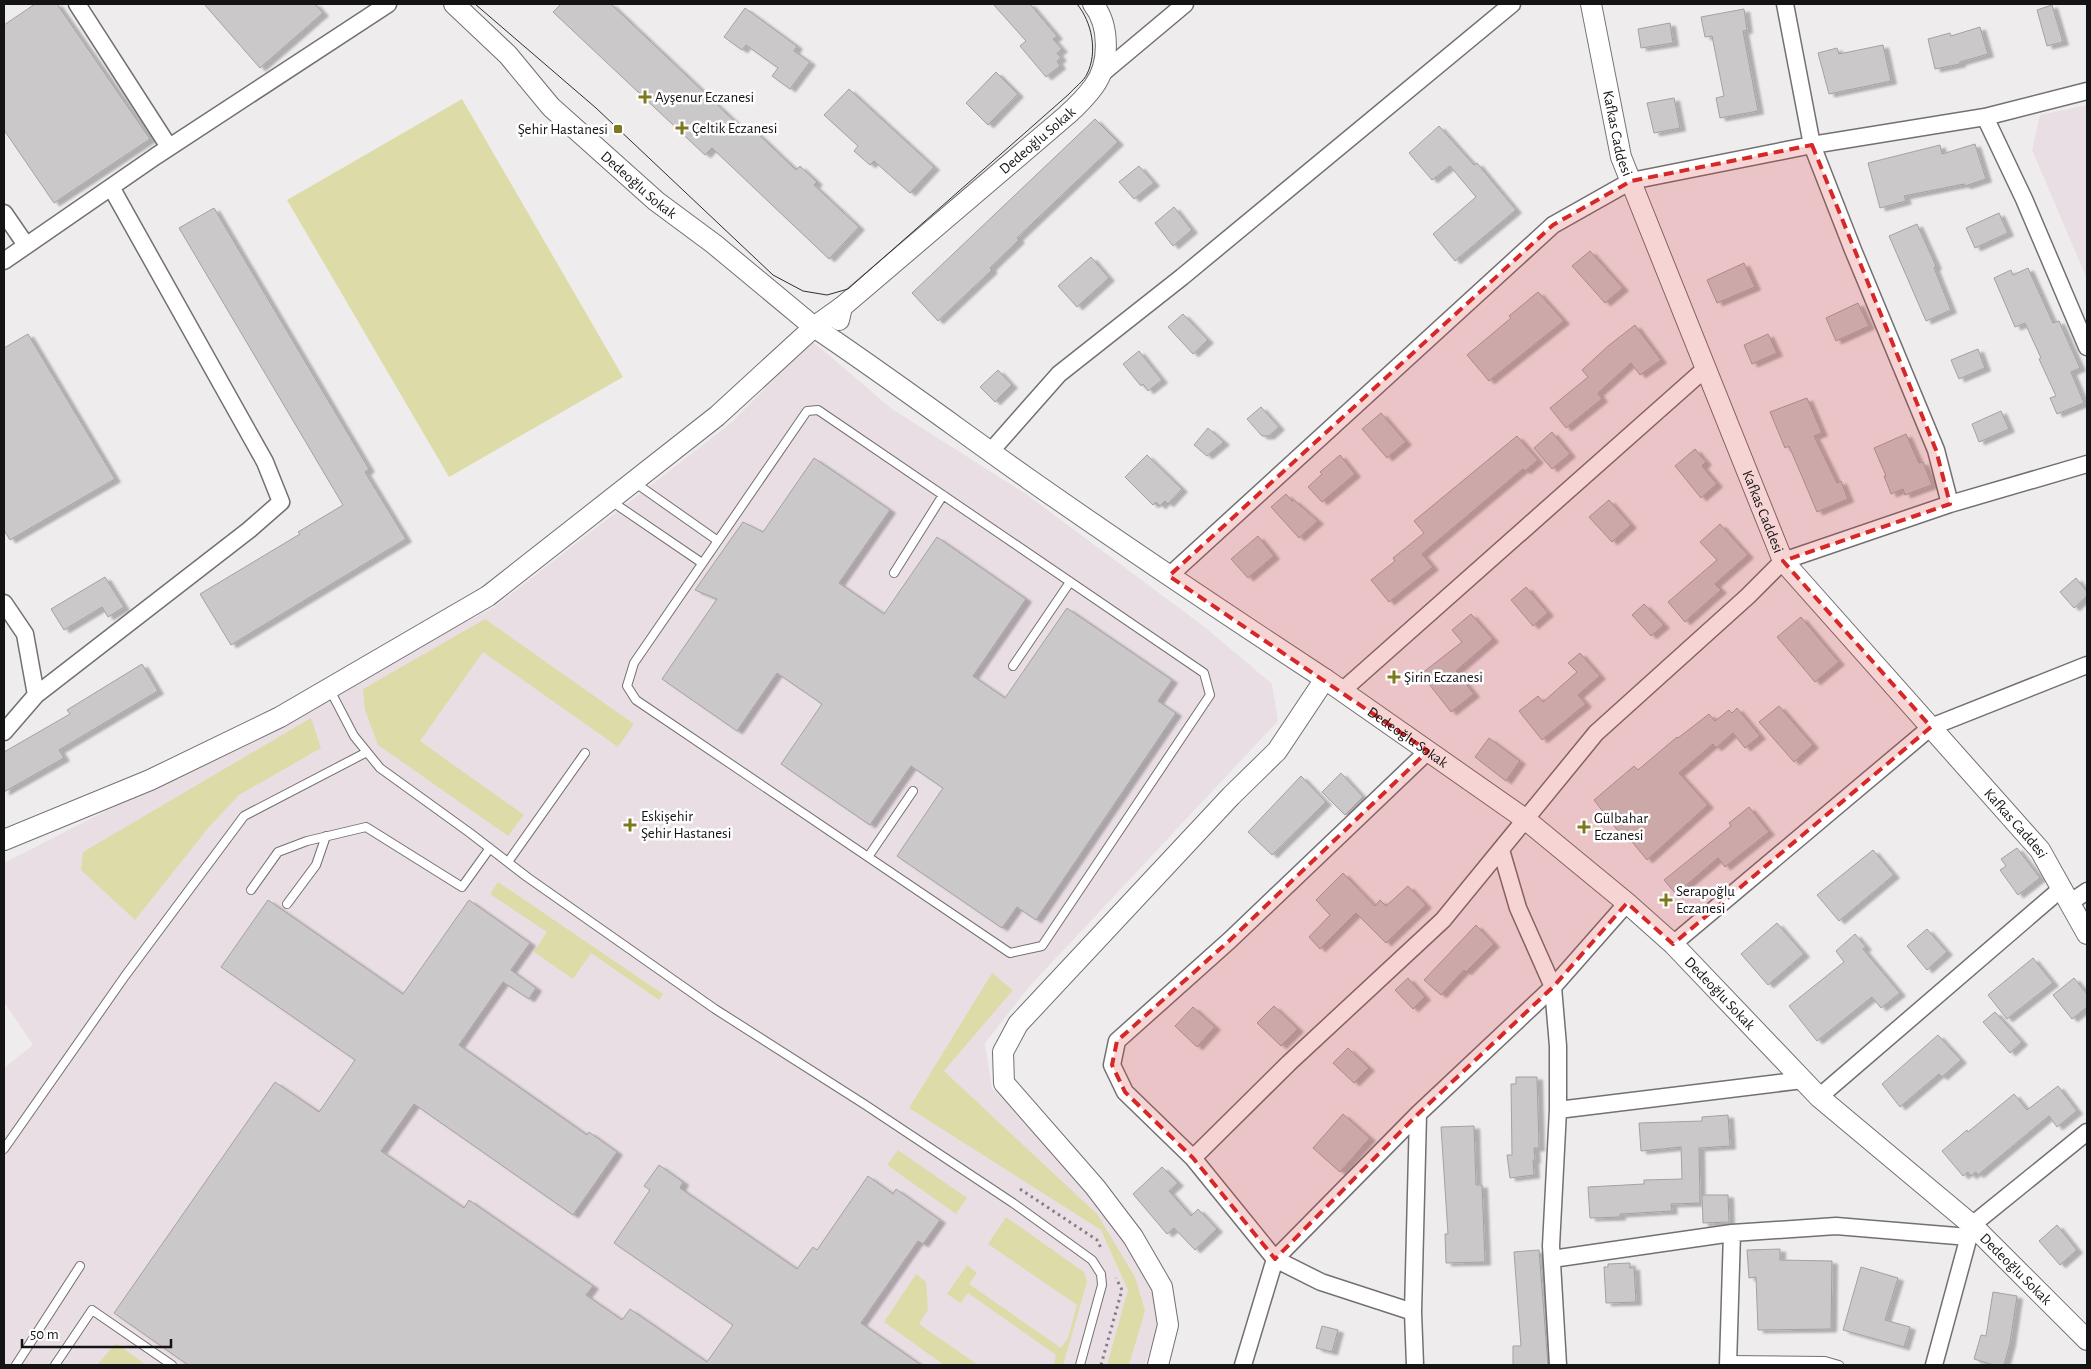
<svg xmlns="http://www.w3.org/2000/svg" width="2091" height="1369" font-family="'Alegreya Sans',sans-serif">
<style>
.built{fill:#e9dee4}
.green{fill:#dddca8}
.building{fill:#cbc8c9;stroke:#a4a1a3;filter:url(#shadow)}
.lines{fill:none;stroke-linecap:round;stroke-linejoin:round}
.service-casing{stroke:#737072;stroke-width:10}
.minor-casing{stroke:#737072;stroke-width:19}
.tertiary-casing{stroke:#737072;stroke-width:22}
.path{stroke:#828081;stroke-width:3;stroke-dasharray:2.5 4;stroke-linecap:butt}
.service{stroke:#fff;stroke-width:8}
.minor{stroke:#fff;stroke-width:16}
.tertiary{stroke:#fff;stroke-width:20}
.tram{stroke:#312f31;stroke-width:1}
.marked{fill:#d62828;fill-opacity:0.2;stroke:#d62828;stroke-width:4;stroke-dasharray:10 6;stroke-linejoin:round}
.poi-dot{fill:#7e791f;stroke:#fff;stroke-width:2}
.labels{text-anchor:middle;stroke-width:5;stroke-linejoin:round;paint-order:stroke}
.poi-label{font-size:15px;fill:#151415;stroke:#fff;text-anchor:start}
.street-label{font-size:15px;fill:#151415;stroke:#fff}
</style>
<defs>
<filter id="shadow"><feDropShadow dx="5.5" dy="3" stdDeviation="1" flood-color="#0004"/></filter>
</defs>
<rect width="100%" height="100%" fill="#efecee"/>
<path class="built" d="M2087,105V279L2032,150L2040,115Z
M812,341L892,409L1026,494L1206,628L1272,684L1278,721L1029,987L985,1043L992,1088L1091,1187L1163,1308L1145,1365H4V1068L33,1045L4,1002V863L324,699L494,607L731,423Z"/>
<path class="green" d="M462,99L623,377L449,477L287,200Z
M485,619L634,724L618,747L483,652L420,741L524,815L508,836L378,745L365,710L363,689Z
M311,718L321,748L239,795L209,827L135,920L81,870L83,852Z
M498,882L663,994L659,1000L591,953L573,979L534,952L547,932L490,894Z
M992,973L1013,990L944,1071L1097,1214L1135,1277L1145,1311L1129,1365H1107L1128,1290L1101,1230L909,1108Z
M898,1150L967,1198L956,1214L887,1165Z
M1006,1217L1084,1272L1087,1282L1063,1365H1054L1056,1355L968,1293L961,1303L947,1294L967,1265L977,1273L969,1284L1061,1348L1068,1338L1077,1305L988,1244Z
M916,1274L926,1282L928,1310L919,1324L978,1365H944L884,1322Z
M116,1343L146,1365H97Z"/>
<path class="building" d="M35,4H57L150,139L54,203L4,130V25Z
M204,4H315L323,13L260,68Z
M561,4H611L747,133L752,128L796,170L800,166L817,182L814,185L859,227L829,259L712,148L705,155L553,12Z
M993,4H1030L1057,36L1053,39L1062,49L1057,53L1061,58L1057,61L1060,66L1046,77L1020,46L1026,41Z
M2052,5L2063,42L2047,46L2037,10Z
M745,8L797,46L794,51L810,62L790,89L772,76L778,68L746,45L742,50L724,37Z
M1744,9L1747,30L1743,31L1758,111L1720,118L1716,98L1724,96L1712,36L1705,37L1701,17Z
M1670,23L1673,43L1641,48L1638,29Z
M1980,27L1988,54L1960,62V64L1935,69L1928,39L1950,33L1951,36Z
M1883,45L1891,81L1829,94L1818,53L1837,48L1839,54Z
M996,72L1018,94L988,125L966,103Z
M849,89L934,167L910,193L874,161L870,165L854,151L858,146L824,115Z
M1674,98L1680,128L1654,133L1647,103Z
M1095,119L1118,142L1017,238L1019,240L990,268L992,270L938,321L912,293Z
M1439,126L1474,165L1477,163L1516,210L1455,261L1433,234L1476,197L1450,166L1432,180L1409,153Z
M1975,144L1986,179L1965,186L1964,184L1904,196L1906,201L1880,208L1868,163L1940,145L1942,154Z
M1139,166L1154,183L1134,199L1119,182Z
M1174,207L1192,230L1173,246L1155,223Z
M214,208L369,469L365,472L406,539L231,645L200,594L300,534L298,532L343,505L179,228Z
M1999,213L2008,233L1975,248L1966,228Z
M1917,224L1936,266L1934,268L1951,310L1926,321L1889,236Z
M1590,251L1623,288L1605,303L1572,266Z
M1091,257L1109,278L1077,307L1058,286Z
M1744,263L1755,287L1717,303L1707,280Z
M2028,268L2053,323L2059,321L2080,368L2071,372L2084,403L2057,414L2050,398L2056,396L2039,359L2041,358L2025,323L2015,327L1994,278L2011,270L2013,275Z
M1538,292L1564,321L1489,381L1467,355L1511,318L1509,316Z
M1858,303L1869,326L1836,341L1826,318Z
M1183,314L1208,340L1193,354L1168,327Z
M1635,325L1661,360L1640,375L1631,363L1598,393L1602,399L1566,428L1550,408L1588,377L1582,370L1608,346Z
M28,334L115,479L10,540L4,530V348Z
M1768,334L1777,353L1752,364L1744,345Z
M1978,349L1985,368L1959,379L1951,360Z
M1139,351L1162,380L1148,391L1143,384L1141,386L1123,364Z
M998,370L1012,385L995,402L980,387Z
M1807,398L1822,433L1814,436L1837,483L1841,481L1848,499L1817,512L1789,446L1785,448L1770,412Z
M1261,407L1279,427L1269,436H1262L1247,419Z
M2001,411L2009,429L1979,442L1972,424Z
M1381,413L1406,442L1387,458L1362,429Z
M1208,428L1224,442L1207,456L1194,445Z
M1552,432L1570,454L1552,469L1534,448Z
M1906,434L1919,463L1923,462L1932,485L1905,495L1903,489L1891,494L1884,476H1886L1874,448Z
M1517,436L1538,460L1525,471L1523,469L1422,554L1433,567L1389,602L1371,580L1395,561L1393,558L1424,533L1414,521Z
M1695,449L1706,462L1702,466L1717,484L1701,498L1675,466Z
M1147,455L1182,489L1168,504L1165,501L1160,506L1156,502L1153,505L1125,477Z
M1340,455L1355,474L1322,502L1308,487L1322,474L1320,472Z
M814,458L890,510L839,583L884,614L937,537L1026,599L973,676L1005,698L1067,608L1172,680L1158,701L1176,713L1036,920L1017,907L1002,928L897,856L943,788L911,766L870,825L781,764L822,704L777,673L737,731L662,679L717,599L695,590L743,522L763,532Z
M1286,494L1292,501L1294,500L1318,521L1299,538L1271,507Z
M1609,500L1631,525L1612,542L1589,517Z
M1720,524L1748,555L1715,584L1721,590L1685,622L1668,602L1717,560L1700,542Z
M1258,536L1274,556L1248,578L1231,559Z
M105,577L124,607L108,617L102,607L64,630L51,609Z
M2076,578L2087,592V596L2074,608L2060,592Z
M1526,587L1548,613L1533,626L1511,600Z
M1644,604L1664,625L1651,636L1632,615Z
M1471,614L1493,639L1456,671L1474,694L1451,712L1421,674L1462,642L1452,630Z
M1801,617L1839,662L1815,682L1777,637Z
M1580,653L1600,676L1578,695L1586,704L1542,740L1519,711L1538,696L1543,702L1577,672L1568,663Z
M142,664L158,691L59,750L64,758L4,792V752L70,714L67,710Z
M1779,706L1813,745L1794,762L1759,722Z
M1737,708L1760,736L1745,748L1733,733L1716,748L1713,744L1679,773L1708,805L1647,860L1628,837L1626,839L1618,831L1594,800L1634,766L1638,770L1677,737L1678,738L1709,714L1715,721L1729,710L1732,713Z
M1489,738L1520,761L1506,781L1475,757Z
M1341,773L1363,797L1345,815L1322,792Z
M1301,776L1326,802L1272,855L1248,832Z
M1749,807L1769,832L1725,867L1718,858L1676,894L1664,880L1731,826L1729,823Z
M2017,848L2040,878L2018,895L2000,870L2006,866L2001,859Z
M1873,850L1894,875L1839,921L1817,895Z
M1343,873L1375,906L1380,900L1386,906L1408,886L1426,905L1386,943L1356,913L1320,949L1309,937L1330,915L1316,900Z
M268,900L403,994L469,900L530,943L511,970L536,988L529,999L503,982L459,1045L587,1135L589,1132L617,1152L573,1215L414,1104L381,1151L464,1208L469,1200L593,1286L586,1295L622,1320L630,1309L707,1362L733,1325L614,1243L650,1190L644,1186L659,1165L683,1182L680,1188L797,1269L813,1247L817,1250L868,1176L893,1194L896,1189L940,1220L923,1244L918,1241L861,1323L921,1365H188L114,1313L275,1082L319,1112L355,1060L221,967Z
M1777,923L1804,954L1768,985L1741,954Z
M1476,925L1494,944L1466,972L1464,970L1441,995L1424,980Z
M1927,929L1947,952L1927,970L1907,946Z
M1855,934L1866,947L1863,949L1900,993L1881,1008L1872,997L1817,1041L1789,1006L1844,962L1836,951Z
M2033,958L2053,983L2007,1019L1988,995Z
M1408,978L1425,997L1413,1009L1395,990Z
M2074,978L2087,994V1007L2072,1019L2053,995Z
M1274,1006L1298,1029L1281,1046L1257,1023Z
M1193,1007L1215,1027L1197,1047L1175,1026Z
M1995,1012L2022,1042L2010,1053L1983,1022Z
M1938,1035L1961,1060L1942,1077L1939,1074L1900,1107L1882,1084Z
M1348,1048L1369,1068L1354,1083L1333,1063Z
M1516,1077H1537L1539,1148H1534L1535,1160H1533L1534,1175L1510,1178L1507,1155H1512L1511,1084H1516Z
M2058,1086L2077,1111L2057,1127L2049,1116L1978,1175L1976,1172L1971,1176L1968,1172L1963,1176L1942,1151L1967,1130L1968,1132L2014,1094L2027,1110Z
M1343,1114L1370,1138L1340,1172L1313,1148Z
M1728,1115L1730,1146L1699,1148L1700,1203L1671,1204L1672,1211L1620,1214V1217L1590,1218L1588,1187L1644,1184V1180L1682,1179L1681,1147L1641,1151L1639,1123L1702,1121V1117Z
M1474,1126L1476,1185H1482L1485,1262L1446,1263L1445,1234H1448L1441,1127Z
M1162,1167L1178,1183L1169,1191L1191,1216L1198,1209L1217,1229L1195,1250L1174,1228L1167,1234L1133,1194Z
M1702,1195H1728L1729,1222L1703,1223Z
M2057,1225L2077,1250L2060,1265L2039,1241Z
M1780,1249V1260L1832,1261L1831,1329L1758,1330L1756,1277L1749,1278L1747,1250Z
M1539,1250L1548,1365H1513V1346H1521L1514,1252Z
M1630,1263V1268L1634,1267L1636,1302L1606,1303L1604,1267H1608V1264Z
M1861,1267L1898,1278L1885,1320L1910,1327L1904,1347L1843,1330Z
M1993,1292L2017,1296L2010,1343L2004,1365H1994L1974,1359L1981,1335L1986,1336Z
M1322,1326L1338,1330L1332,1352L1316,1348Z"/>
<g class="lines">
<defs>
<path id="service" d="M818,410L1204,673L1210,695L1042,946L1010,953L636,700L627,686L634,663L807,411Z
M634,482L718,541
M611,501L702,563
M894,573L943,495
M1013,666L1070,582
M330,690L354,736L380,768L470,833L527,877L715,1009L864,1104L1013,1203L1092,1260L1101,1274L1102,1285L1080,1365
M868,857L913,791
M508,862L585,753
M251,890L278,852L307,841L366,827L462,887L490,848
M287,904L316,865L326,836
M4,1149L125,976L244,816L367,752
M1728,1360L1825,1361L1839,1365
M16,1365L80,1266
M55,1365L92,1310L172,1365"/>
<path id="minor" d="M77,4L169,147
M1785,4L1812,145L1853,250L1936,450L1950,504
M1099,76L1185,4
M1985,117L2024,199L2087,347
M4,213L26,245
M4,261L156,156L388,4
M991,451L1059,374L1182,277L1512,4
M1169,576L1553,225L1631,181L1812,145L1985,117L2087,91
M4,603L25,634L36,695L4,732
M1343,690L1706,368
M36,695L249,530L281,502L265,462L111,187
M2071,902L2087,891
M1673,944L1931,727L2087,665
M1819,1097L2062,888
M1558,1110L1803,1080
M1193,1158L1125,1092L1112,1065L1117,1041L1230,940L1428,751
M1552,1259L1732,1233
M1413,1312L1321,1282L1275,1259L1418,1114L1553,987L1518,908L1501,850
M1243,1365L1275,1259L1193,1158L1289,1063L1443,920L1596,733L1748,596L1783,561L1950,504L2087,464
M1415,1365L1413,1312L1418,1114
M1558,1365L1551,1246L1558,1110V1046L1553,987L1627,903
M1728,1365L1732,1233L1836,1226L1969,1237
M1934,1365L1972,1225L2087,1132"/>
<g id="tertiary">
<path id="s1" d="M454,4L508,55L551,107L656,201L714,244L814,327L842,307"/>
<path id="s2" d="M1591,4L1621,157L1783,561L2040,850L2087,934"/>
<path id="s3" d="M839,320L842,307L1067,115C1077,106 1086,97 1094,86C1110,64 1110,25 1093,4"/>
<path id="s4" d="M1325,679L1525,819L1627,903L1673,944L1819,1097L1972,1225L2087,1340"/>
<path d="M4,840L150,780L280,717L488,596L717,416L814,327C887,376 958,429 1030,480C1127,548 1226,614 1325,679L1277,751L1231,796L1018,1024L1003,1052L1004,1083L1095,1187L1133,1237L1162,1287L1168,1325L1158,1365"/>
</g>
</defs>
<use href="#service" class="service-casing"/>
<use href="#minor" class="minor-casing"/>
<use href="#tertiary" class="tertiary-casing"/>
<path class="path" d="M1020,1189L1097,1240L1102,1250
M1101,1365L1122,1290L1116,1278"/>
<use href="#service" class="service"/>
<use href="#minor" class="minor"/>
<use href="#tertiary" class="tertiary"/>
<path class="tram" d="M475,4L596,108L773,275L803,291L827,295L848,289L1069,94C1074,88 1084,81 1087,74C1098,52 1092,22 1077,4"/>
</g>
<path class="marked" d="M1812,145L1936,450L1950,504L1783,561L1931,727L1673,944L1627,903L1553,987L1418,1114L1275,1259L1193,1158L1125,1092L1112,1065L1117,1041L1230,940L1428,751L1169,576L1553,225L1631,181Z"/>
<g class="poi-dot">
<path d="M642.5 89.5h5v5h5v5h-5v5h-5v-5h-5v-5h5z"/>
<path d="M679.5 120.5h5v5h5v5h-5v5h-5v-5h-5v-5h5z"/>
<rect x="613" y="124" width="10" height="10" rx="2.5"/>
<path d="M1391.5 669.5h5v5h5v5h-5v5h-5v-5h-5v-5h5z"/>
<path d="M627.5 817.5h5v5h5v5h-5v5h-5v-5h-5v-5h5z"/>
<path d="M1581.5 819.5h5v5h5v5h-5v5h-5v-5h-5v-5h5z"/>
<path d="M1663.5 892.5h5v5h5v5h-5v5h-5v-5h-5v-5h5z"/>
</g>
<g class="labels">
<g class="poi-label">
<text x="655" y="102">Ayşenur Eczanesi</text>
<text x="692" y="133">Çeltik Eczanesi</text>
<text x="608" y="134" text-anchor="end">Şehir Hastanesi</text>
<text x="1404" y="682">Şirin Eczanesi</text>
<text x="641" y="821">Eskişehir<tspan x="641" dy="17">Şehir Hastanesi</tspan></text>
<text x="1594" y="823">Gülbahar<tspan x="1594" dy="17">Eczanesi</tspan></text>
<text x="1676" y="896">Serapoğlu<tspan x="1676" dy="17">Eczanesi</tspan></text>
</g>
<g class="street-label">
<text dy="5" stroke="none"><textPath href="#s2" startOffset="132">Kafkas Caddesi</textPath></text>
<text dy="5" stroke="none"><textPath href="#s3" startOffset="270">Dedeoğlu Sokak</textPath></text>
<text dy="5" stroke="none"><textPath href="#s1" startOffset="259">Dedeoğlu Sokak</textPath></text>
<text dy="5" stroke="none"><textPath href="#s2" startOffset="538">Kafkas Caddesi</textPath></text>
<text dy="5" stroke="none"><textPath href="#s4" startOffset="101">Dedeoğlu Sokak</textPath></text>
<text dy="5" stroke="none"><textPath href="#s2" startOffset="942">Kafkas Caddesi</textPath></text>
<text dy="5" stroke="none"><textPath href="#s4" startOffset="506">Dedeoğlu Sokak</textPath></text>
<text dy="5" stroke="none"><textPath href="#s4" startOffset="911">Dedeoğlu Sokak</textPath></text>
</g>
</g>
<rect width="2091" height="1369" fill="none" stroke="#151415" stroke-width="10"/>
<path d="M22 1339v8h149v-8" fill="none" stroke="#151415" stroke-width="2.5"/>
<text x="30" y="1339" font-size="15" fill="#151415" stroke="#ffffff" stroke-width="4" paint-order="stroke">50 m</text>
</svg>
